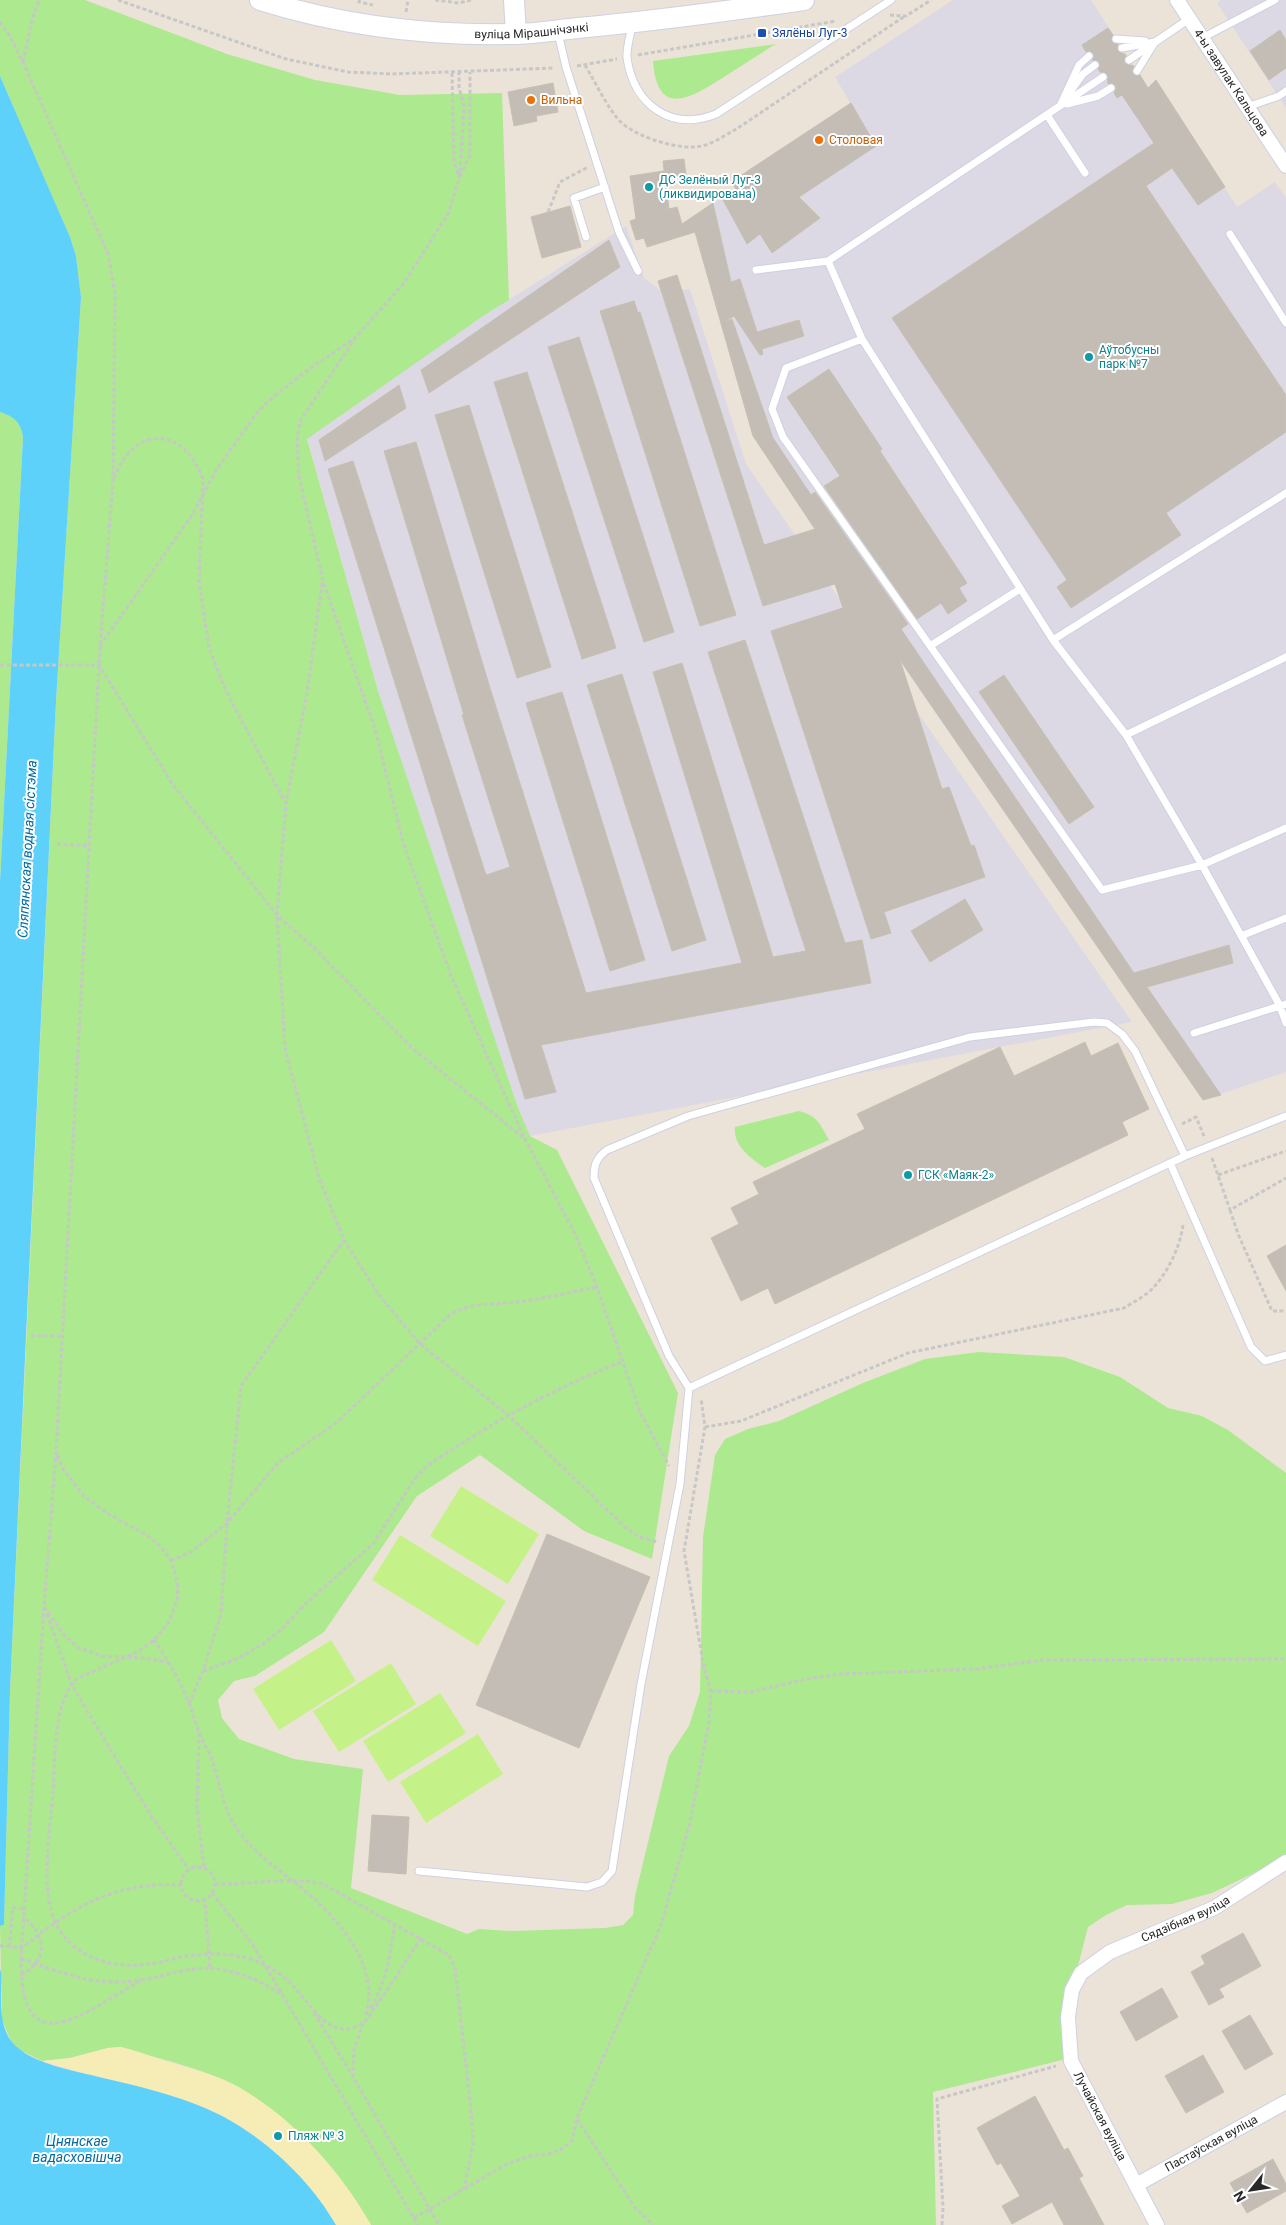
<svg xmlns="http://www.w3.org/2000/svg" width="1286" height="2225" font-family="Roboto,sans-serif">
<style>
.industrial{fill:#dcd9e4}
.green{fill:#ade98e}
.sand{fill:#f6ecb6}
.pitch{fill:#c5f288}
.water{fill:#5ed1fa}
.building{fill:#c3bdb5;stroke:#c7c0b1}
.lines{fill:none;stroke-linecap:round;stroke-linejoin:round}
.lane-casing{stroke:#cdd1e3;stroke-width:9}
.street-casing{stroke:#cdd1e3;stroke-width:16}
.secondary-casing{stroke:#cdd1e3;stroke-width:22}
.path{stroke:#c7c7c7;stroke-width:3;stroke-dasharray:4 2.5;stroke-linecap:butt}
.lane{stroke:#fff;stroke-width:7}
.street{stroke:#fff;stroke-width:14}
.secondary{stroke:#fff;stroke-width:20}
.transit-dot{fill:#1a4fb4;stroke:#fff;stroke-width:2}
.food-dot{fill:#e8710a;stroke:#fff;stroke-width:2}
.culture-dot{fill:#0f9aa8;stroke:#fff;stroke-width:2}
.labels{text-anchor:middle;stroke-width:4;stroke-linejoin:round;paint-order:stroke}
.street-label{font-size:12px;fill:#282828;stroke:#fff}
.transit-label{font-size:12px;fill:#164399;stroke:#fff;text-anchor:start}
.food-label{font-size:12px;fill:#c56008;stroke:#fff;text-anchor:start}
.culture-label{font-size:12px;fill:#0d838f;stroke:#fff;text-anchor:start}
.water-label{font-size:14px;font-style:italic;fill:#006ba4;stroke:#fff}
</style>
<rect width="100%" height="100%" fill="#ece3d8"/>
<path class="industrial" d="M953,0H1091L1148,88L1156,80L1237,207L1275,182L1286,198V1072L1203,1100L923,695L753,436L697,238L699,213L735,189L731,182L850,103L835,77Z
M1221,0H1286V108L1217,3Z
M626,226L644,278L661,291L690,289L746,464L1132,1022L530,1136L517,1105L378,691L307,438L486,314Z"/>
<path class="green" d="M0,0H85L227,54L315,80L400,95L502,93L509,300L486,314L307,439L378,691L517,1105L530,1136L557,1150L678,1393L652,1559L584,1531L480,1455L417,1496L324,1632L255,1676L234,1681L218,1700L222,1718L239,1739L294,1759L363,1769L351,1888L467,1934L479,1929L512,1931L605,1928L623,1925L633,1915L635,1896L669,1756L689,1726L700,1692L703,1537L715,1455L725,1439L748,1429L779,1421L863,1383L925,1359L979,1352L1064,1357L1120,1377L1168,1408L1202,1416L1228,1430L1286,1473V1858L1212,1893L1172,1904L1127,1905L1106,1915L1088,1927L1072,1989L1070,2058L933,2092L936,2225H371C340,2170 293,2118 237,2087C205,2068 157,2059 121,2047L108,2048L70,2058L42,2061L18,2049L11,2041L2,2020L0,1926L4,1925L10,1691L56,701L81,297L76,256L70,237L0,76Z
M776,44C758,55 741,66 724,77C691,98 657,119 653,61Z
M0,412C14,416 21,422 23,437L0,882Z
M799,1111C818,1116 820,1124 829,1140L765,1168C751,1158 733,1146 735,1127Z"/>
<path class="sand" d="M121,2047C139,2051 155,2058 172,2063C194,2070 217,2075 237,2086C293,2118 340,2170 371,2225H336C308,2176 256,2128 203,2107C151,2086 95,2078 42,2061L70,2058L108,2048Z"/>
<path class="pitch" d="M461,1486L539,1534L508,1584L430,1536Z
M400,1535L506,1601L478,1646L372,1580Z
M331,1640L356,1681L279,1730L253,1689Z
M391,1663L416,1704L339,1752L313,1711Z
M440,1693L466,1733L388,1782L363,1741Z
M478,1734L503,1774L426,1823L400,1782Z"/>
<path class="water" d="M0,76L70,237L76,256L81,297L56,701L26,1336L10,1691L4,1925L0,1926V882L23,437C21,423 14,416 0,412Z
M0,1969C2,1974 1,1981 1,1987C1,2006 0,2027 12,2042C30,2064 76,2071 103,2078C137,2086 172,2094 205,2108C257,2130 308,2176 336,2225H0Z"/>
<path class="building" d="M1108,28L1113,35L1112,42L1118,44V51L1126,55L1124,63L1134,66L1133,74L1140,75L1148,88L1156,80L1225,187L1198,205L1172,168L1146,186L1286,395V432L1166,513L1181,535L1071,608L1057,587L1067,580L892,318L1154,143L1122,95L1117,98L1114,93L1116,88L1115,85L1108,84L1107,74L1100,72L1098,69L1099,62L1092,60L1094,57L1093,53L1086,52L1082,45Z
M1280,30L1286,40V68L1269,80L1250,51Z
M553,83L558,112L536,116L537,121L514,126L508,92Z
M851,103L876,146L799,197L820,218L772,253L760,234L747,244L722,198L736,189L731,182Z
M684,159L686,175L665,178L663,161Z
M664,171L669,209L677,207L682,224L713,203L731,282L740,279L757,332L799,320L804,336L762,349L763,354L760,355L734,316L722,323L732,319L773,438L811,495L815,492L908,624L901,629L1134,973L1229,945L1233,963L1147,987L1221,1095L1203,1100L900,660L942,789L949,787L971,846L974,845L985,877L884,912L891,933L871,939L771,631L843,608L835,584L763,606L658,281L677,275L764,545L815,529L753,436L695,232L647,247L644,238L636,240L630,221L636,219L630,176Z
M570,206L581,247L542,258L531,217Z
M609,240L620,267L429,393L421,370Z
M634,301L638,313L640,312L736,615L700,626L600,311Z
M579,337L674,632L644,642L548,347Z
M829,369L882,449L880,451L967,583L959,588L967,601L948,614L941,603L917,619L824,486L840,476L787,397Z
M527,372L616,648L582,659L494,382Z
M399,385L406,408L325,461L319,440Z
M469,405L551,667L517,678L435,415Z
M416,442L490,688L586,993L742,963L653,672L682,663L773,957L806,951L708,652L745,640L845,943L862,940L871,983L541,1045L556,1092L525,1099L328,469L353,461L486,875L510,867L462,715H464L384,451Z
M622,674L706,940L672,951L587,685Z
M1004,675L1094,807L1069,824L979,692Z
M562,692L645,960L610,971L526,703Z
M965,899L983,930L930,962L911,931Z
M1085,1042L1091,1056L1118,1043L1149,1109L1122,1122L1128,1135L775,1304L768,1288L741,1301L711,1238L739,1224L731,1208L759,1194L753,1182L865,1129L857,1114L1000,1047L1014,1076Z
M1286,1245V1291L1267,1256Z
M547,1534L650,1577L579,1748L476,1705Z
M372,1815L409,1817L406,1874L368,1871Z
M1243,1933L1261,1966L1219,1989L1224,1997L1209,2005L1191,1972L1205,1964L1201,1956Z
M1162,1988L1178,2017L1136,2041L1120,2012Z
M1250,2015L1273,2054L1245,2070L1222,2031Z
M1203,2055L1224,2092L1186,2113L1165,2076Z
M1035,2096L1064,2150L1068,2148L1083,2176L1079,2178L1104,2225H1064L1052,2202L1012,2224L1002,2206L1020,2196L1001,2163L997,2165L977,2128Z
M1273,2159L1286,2184V2191L1247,2213L1230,2183Z"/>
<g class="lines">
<defs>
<path id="lane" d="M632,24C631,34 626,48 627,58C634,105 671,132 716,114L891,0
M558,33L566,67L619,232L638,271
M1202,38L1275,0
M1116,39L1145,41
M1122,48L1155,42L1137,71
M1129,60L1189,19
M1103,77L828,261L862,339L1053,640L1286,493
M1070,92L1083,74L1095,65
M1067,104L1098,96L1111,88
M1060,106L1079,65L1089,56
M1247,107L1279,96L1286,91
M1047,115L1085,173
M1230,234L1286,323
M586,237L574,198L605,187
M756,270L828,261
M862,339L786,368L772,409L783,437L1102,890L1202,865L1280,1006L1286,1023
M1053,640L1126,735L1202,865L1286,828
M930,646L1020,589
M1126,735L1286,657
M1241,936L1286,918
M1194,1033L1286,1004
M1170,1163L1251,1347L1265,1361L1286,1355
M689,1388L1185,1156L1286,1116
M419,1871L587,1887L602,1882L612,1871L641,1684L680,1484L689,1388L669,1356L594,1178C594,1165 596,1158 607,1150L688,1116L970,1037L1094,1022L1107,1023L1122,1034L1135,1051L1185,1156"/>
<g id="street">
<path id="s1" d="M1177,0L1286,166"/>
<path id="s2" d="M1136,2185L1286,2102"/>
<path id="s3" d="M1157,2225L1071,2061L1068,2017L1072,1990L1081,1973L1110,1952L1214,1908L1286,1862"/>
</g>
<g id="secondary">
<path id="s4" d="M260,0C343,26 428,36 514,34C536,34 557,30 578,28C654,21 729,11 804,0"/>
<path d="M514,0L516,34"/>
</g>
</defs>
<use href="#lane" class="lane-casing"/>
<use href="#street" class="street-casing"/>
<use href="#secondary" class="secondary-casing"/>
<path class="path" d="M118,0L286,59L348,72L392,74L555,68
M360,0L359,2L373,5
M435,0L459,3L471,0
M406,12L408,0
M890,15L906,16L931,0
M0,22L9,35L23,62L108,254L115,293L113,481L100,647L56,1453L44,1606L63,1634L79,1648L102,1656L126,1657L139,1651L154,1640L169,1622L177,1600L178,1587L175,1574L171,1561L162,1548L148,1536L107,1513L84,1496L64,1470L56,1453
M638,55L836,21
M23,62L32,20L39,0
M585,65C595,82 604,101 617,118C632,136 672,148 695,147C711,146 725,135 738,128L905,16
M577,66L617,59
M452,73L454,160L458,176
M460,176L470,155V72
M548,212L560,182L588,167
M356,337L300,421L297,440L299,476L323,581L375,729L404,846L452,978L525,1139L575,1234L597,1287L640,1412L669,1466
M114,478C134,425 183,425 203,479L199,581L209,648L226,691L285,802
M322,583L307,693L286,803L277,915L285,1048L319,1178L344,1240L379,1295L419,1343L508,1415L625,1527L639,1537L658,1542
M100,646L192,515L217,469L256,414L267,402L301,375L356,337L404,283L448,214L459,179L461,159L464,106L459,88V73
M0,665H99L173,785L277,915L315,949L412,1048L525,1139
M57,844L89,846
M1182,1124L1196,1117L1204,1136
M1212,1158L1230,1210L1286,1178
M1218,1175L1286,1151
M1230,1210L1238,1234L1272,1311H1286
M31,1336H63
M705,1427L741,1421L908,1353L1124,1308C1133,1302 1146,1296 1153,1288C1168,1272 1180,1247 1183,1225
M171,1561L191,1552L227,1523L278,1463L336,1423L451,1314C472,1302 493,1305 516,1302C543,1299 570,1292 597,1287
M44,1607L21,1958C20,2070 87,2010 142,1980
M47,1614L71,1683L93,1721L152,1817L189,1870
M154,1640C168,1660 180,1681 189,1703C193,1713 195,1723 199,1732C203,1743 210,1752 213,1763C221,1787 224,1813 240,1833C259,1859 288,1875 311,1896C344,1926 381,1970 365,2017
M170,1663L152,1659L126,1657L78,1678C53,1698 55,1763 53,1793C50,1828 43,1873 50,1906C61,1955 107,1970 151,1964C159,1963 168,1960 176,1958C200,1953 224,1952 247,1958C266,1963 282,1974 295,1988C312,2006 332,2045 364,2022C368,2019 372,2011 375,2007C391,1985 406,1961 421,1938
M203,1671L237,1659L263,1644L282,1629L304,1605L373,1544L416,1477L427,1466C489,1424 554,1388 624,1361
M711,1691L751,1692L807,1679L838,1674L976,1669L1042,1660L1286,1659
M189,1704L203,1671L221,1614L227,1523L241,1386L344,1240
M199,1733L197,1808L204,1868
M181 1884a17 17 0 1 1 34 0a17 17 0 1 1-34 0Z
M215,1884C251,1885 288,1876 323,1884L449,1955L455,1967L472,2119L473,2145L464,2189
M212,1893L253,1945L418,2225
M0,1946L22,1948C72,1907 115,1881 182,1885
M9,1947L13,1908L25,1909
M21,1958C63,1974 96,1987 141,1980C165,1976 186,1968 210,1968L205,1900
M210,1968C237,1971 258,1979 281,1994
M21,1975C49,1960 46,1936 24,1917
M371,2008C386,1982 390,1954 395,1924
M314,2013L353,2076
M363,2023L354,2050L353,2077L439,2225
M577,2119L635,2208L653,2225
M414,2218L507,2164L530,2156L548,2154L562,2149L572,2140L577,2118L661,1925L689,1827L709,1722L711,1691L704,1668L684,1551L705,1427L701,1398
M942,2225L943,2208L937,2099L1056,2066"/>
<use href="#lane" class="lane"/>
<use href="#street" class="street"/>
<use href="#secondary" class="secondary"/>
</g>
<rect class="transit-dot" x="757" y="28" width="10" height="10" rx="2.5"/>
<g class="food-dot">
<circle cx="531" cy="100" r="5"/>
<circle cx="819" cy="140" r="5"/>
</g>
<g class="culture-dot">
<circle cx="649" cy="187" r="5"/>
<circle cx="1089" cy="357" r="5"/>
<circle cx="908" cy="1175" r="5"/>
<circle cx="278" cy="2136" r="5"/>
</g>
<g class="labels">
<g class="street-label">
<text dy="4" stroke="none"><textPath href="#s4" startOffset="275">вуліца Мірашнічэнкі</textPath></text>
<text dy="4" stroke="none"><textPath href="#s1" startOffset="99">4-ы завулак Кальцова</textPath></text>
<text dy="4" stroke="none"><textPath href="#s3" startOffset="394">Сядзібная вуліца</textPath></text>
<text transform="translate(1100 2116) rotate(62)" y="4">Лучайская вуліца</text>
<text dy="4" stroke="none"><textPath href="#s2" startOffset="86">Пастаўская вуліца</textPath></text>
</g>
<g class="transit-label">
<text x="772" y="37">Зялёны Луг-3</text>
</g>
<g class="food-label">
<text x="541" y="104">Вильна</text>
<text x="829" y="144">Столовая</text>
</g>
<g class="culture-label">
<text x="659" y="184">ДС Зелёный Луг-3<tspan x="659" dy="14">(ликвидирована)</tspan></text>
<text x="1099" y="354">Аўтобусны<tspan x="1099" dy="14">парк №7</tspan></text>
<text x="918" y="1179">ГСК «Маяк-2»</text>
<text x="288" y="2140">Пляж № 3</text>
</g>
<g class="water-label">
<text transform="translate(27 849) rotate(-87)" y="5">Сляпянская водная сістэма</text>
<text x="77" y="2146">Цнянскае<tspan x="77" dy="16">вадасховішча</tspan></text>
</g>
</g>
<g transform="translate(1251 2190) rotate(240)" stroke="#ffffff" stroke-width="4" paint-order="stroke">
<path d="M0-4L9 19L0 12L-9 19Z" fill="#282828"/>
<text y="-8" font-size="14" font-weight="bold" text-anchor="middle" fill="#282828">N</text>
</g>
</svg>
